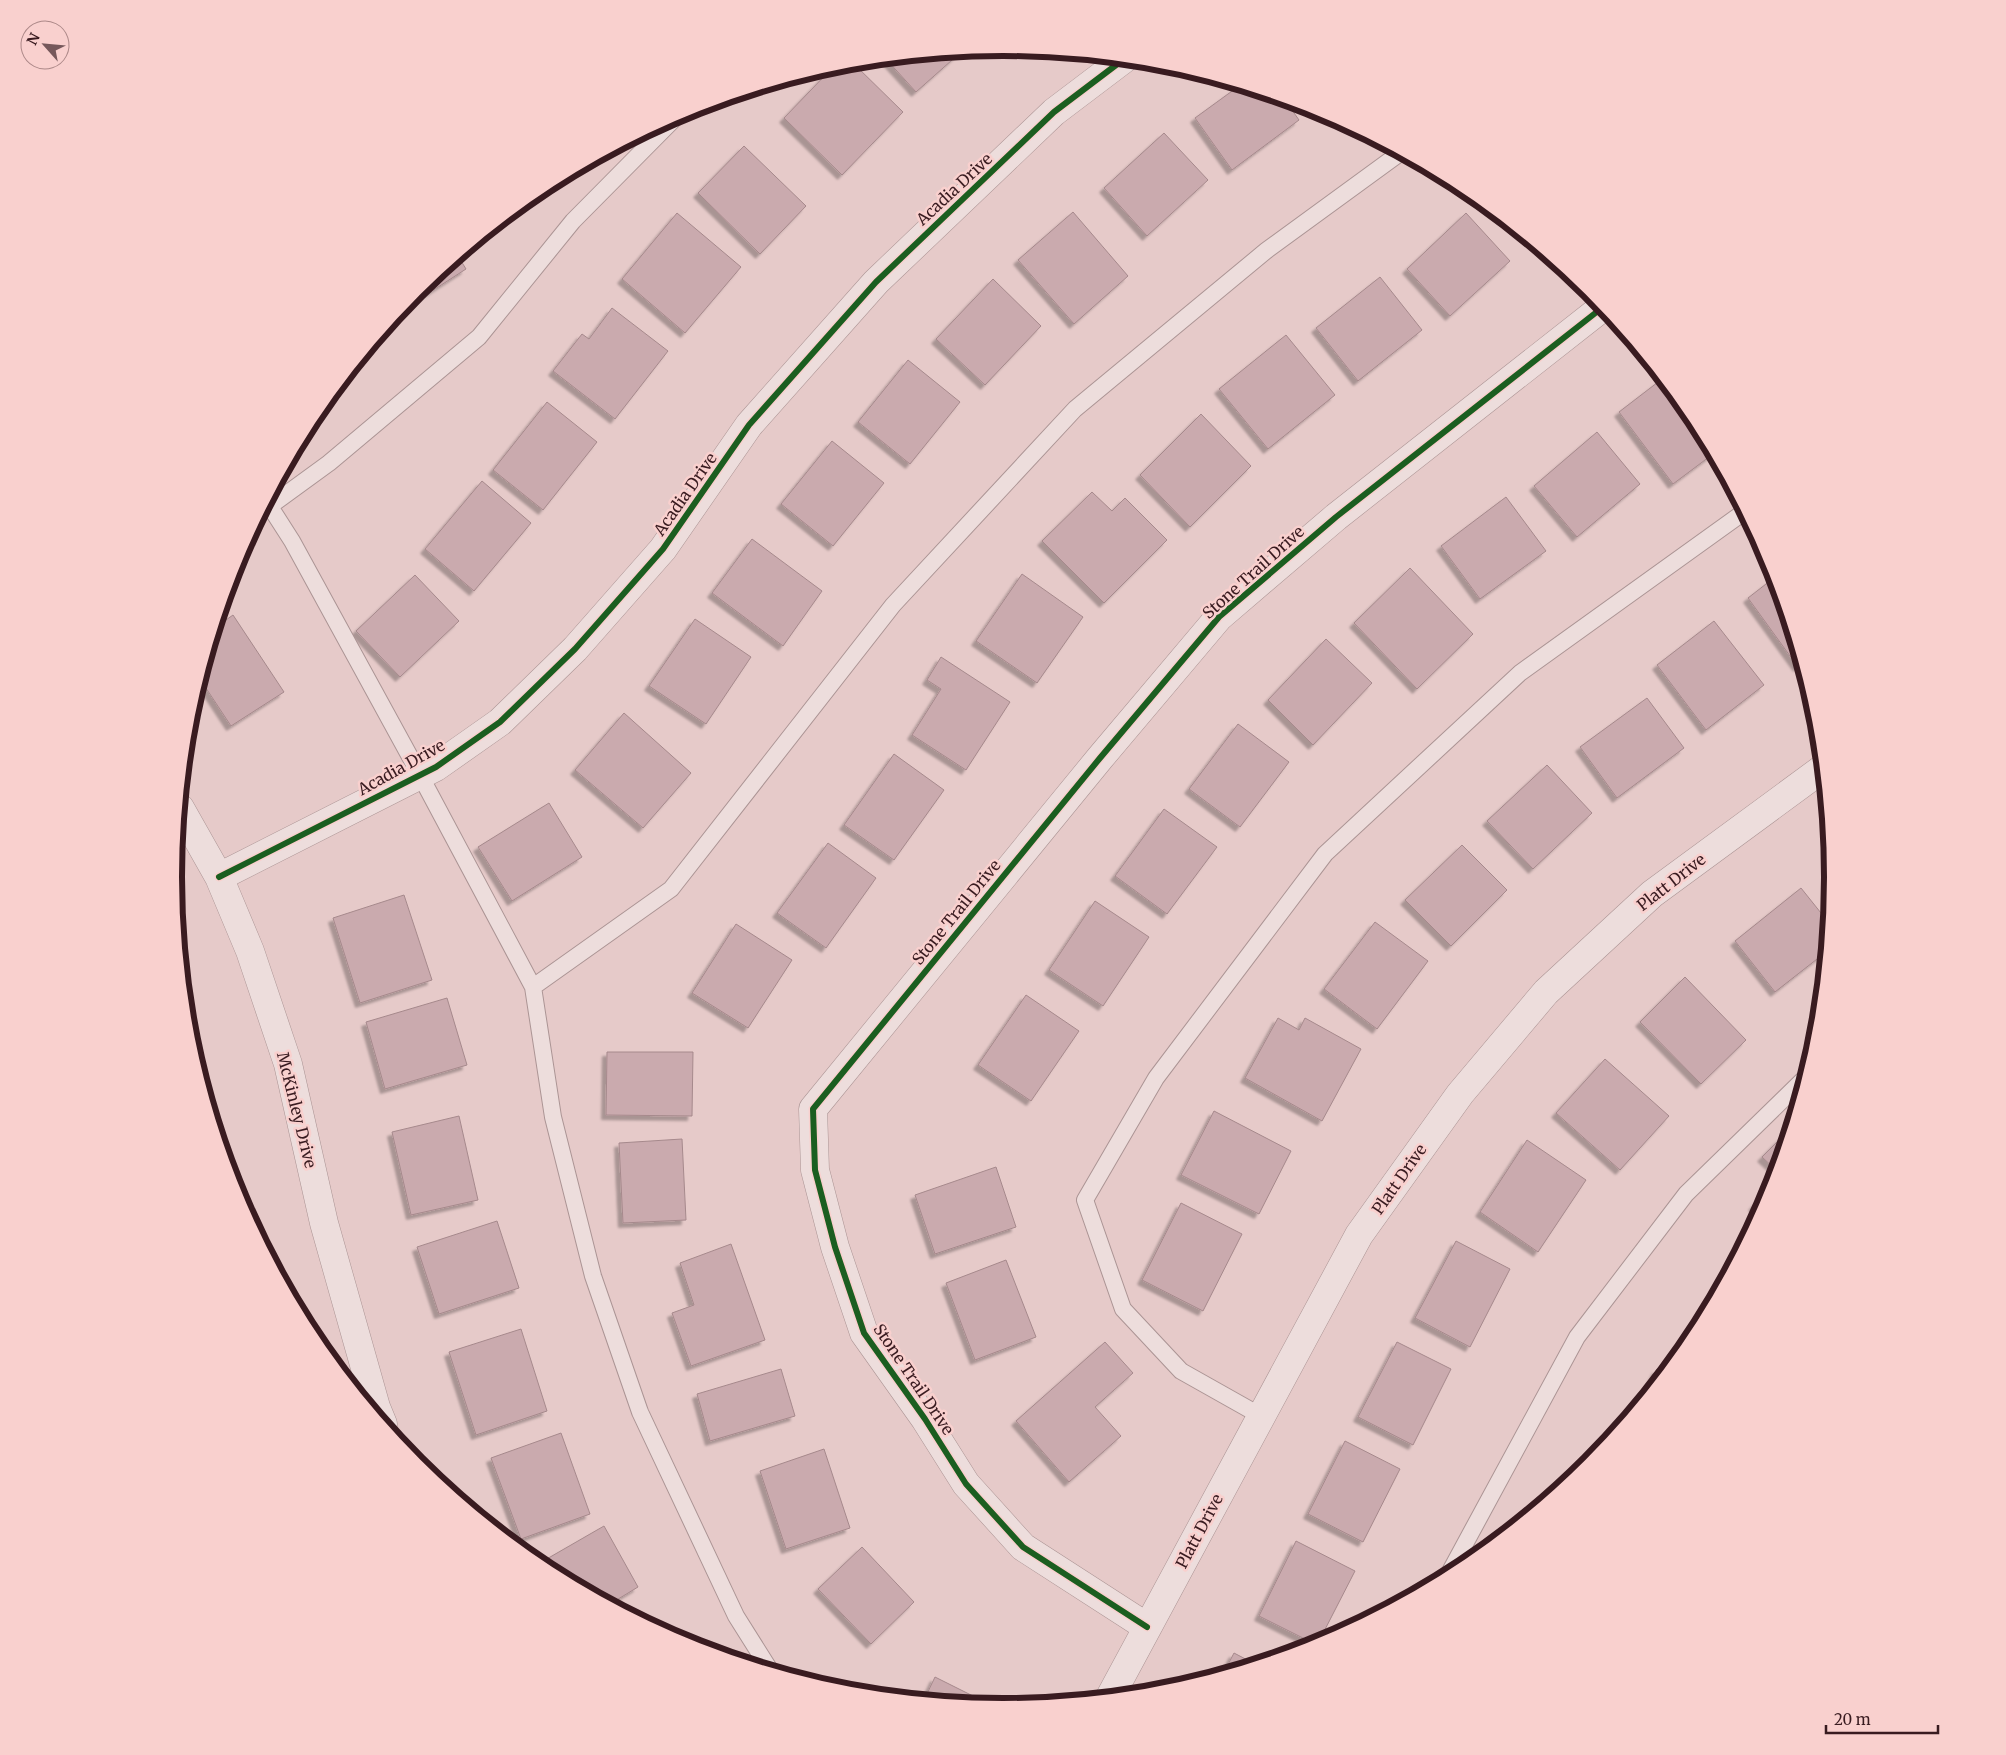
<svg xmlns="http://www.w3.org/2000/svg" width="2006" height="1755" font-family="Merriweather,serif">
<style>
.building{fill:#caaaae;stroke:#a6898c;filter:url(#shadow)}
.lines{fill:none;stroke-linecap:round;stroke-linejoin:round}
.lane-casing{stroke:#ab9494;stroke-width:18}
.street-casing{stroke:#ab9494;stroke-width:29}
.lane{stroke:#eddddc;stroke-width:16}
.street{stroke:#eddddc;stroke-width:28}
.cycleway-casing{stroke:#f9d0ce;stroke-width:9}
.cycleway{stroke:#1b5e20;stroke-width:6}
.labels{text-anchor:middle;stroke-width:5;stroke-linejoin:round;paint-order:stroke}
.street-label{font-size:16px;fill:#391b20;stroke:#f9d0ce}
.rim{fill:none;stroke:#391b20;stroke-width:6}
</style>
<defs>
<filter id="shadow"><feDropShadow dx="-4.5" dy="4.5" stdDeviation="1" flood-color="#0004"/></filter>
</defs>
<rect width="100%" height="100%" fill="#e6cac9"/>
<path class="building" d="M961,52L916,92L886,59Z
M852,62L903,112L842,175L784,118L835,65Z
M1239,86L1285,100L1299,120L1232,170L1195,118Z
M1164,133L1208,180L1147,236L1104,188Z
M744,146L806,206L760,254L698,193Z
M1073,212L1128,276L1074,324L1018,260Z
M677,213L741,267L685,333L622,279Z
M1466,213L1510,261L1450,316L1407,269Z
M458,256L466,269L401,311L416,290Z
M1380,277L1422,330L1358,381L1316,328Z
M993,279L1041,326L985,385L936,339Z
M612,308L668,351L615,419L553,371L582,334L589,339Z
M1286,335L1335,395L1268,449L1219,389Z
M908,360L960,402L910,464L858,422Z
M1662,379L1693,417L1713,454L1673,484L1619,412Z
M547,402L597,442L543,510L493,470Z
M1201,414L1251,466L1190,527L1140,475Z
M1597,432L1640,484L1577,537L1534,486Z
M832,441L884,483L833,546L781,504Z
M482,481L531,523L474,591L425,549Z
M1092,492L1112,511L1125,498L1167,540L1104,603L1042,541Z
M1506,497L1546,551L1480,599L1441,546Z
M752,539L822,591L783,646L712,593Z
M1410,568L1473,634L1417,689L1354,623Z
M1022,574L1083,617L1037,683L976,641Z
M415,575L459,621L400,677L356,631Z
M1775,577L1801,664L1798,667L1748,598Z
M233,615L284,692L231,726L200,679L216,627Z
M695,619L751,657L706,724L649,686Z
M1714,621L1764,685L1706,730L1657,665Z
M1326,639L1372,683L1313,745L1268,700Z
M941,657L1010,702L966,770L912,735L941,689L927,680Z
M1647,698L1684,748L1617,798L1580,747Z
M624,713L691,773L643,828L575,770Z
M1238,724L1289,762L1240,827L1189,789Z
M894,754L944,790L894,860L844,825Z
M1547,765L1592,813L1533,869L1487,821Z
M549,803L582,857L512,901L478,847Z
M1164,809L1217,847L1167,914L1115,876Z
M828,843L876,878L826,948L777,913Z
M1462,845L1507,890L1451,946L1405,900Z
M1801,888L1829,923L1826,952L1775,992L1735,941Z
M404,895L432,980L360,1003L333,918Z
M1095,901L1149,937L1103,1006L1049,970Z
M1375,922L1428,961L1377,1029L1324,989Z
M736,924L792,960L748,1028L692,993Z
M1685,977L1746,1040L1701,1084L1640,1022Z
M1026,995L1079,1031L1031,1101L978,1065Z
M447,998L467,1065L385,1089L366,1022Z
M1278,1018L1299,1030L1305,1018L1361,1049L1322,1121L1245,1078Z
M607,1052H693L692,1116L606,1115Z
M1605,1059L1669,1116L1620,1170L1556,1113Z
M1214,1111L1291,1151L1259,1214L1181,1175Z
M459,1116L478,1200L411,1215L392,1132Z
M1783,1136L1787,1140L1777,1171L1762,1157Z
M682,1139L686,1220L623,1223L619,1143Z
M1527,1140L1586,1180L1538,1252L1480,1212Z
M996,1167L1016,1227L935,1254L915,1195Z
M1773,1185L1770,1195L1760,1213L1753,1206Z
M1181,1203L1242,1234L1203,1311L1142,1280Z
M497,1221L519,1288L439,1314L417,1247Z
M1456,1241L1510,1269L1470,1347L1415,1318Z
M731,1244L765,1340L691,1366L672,1313L694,1305L680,1263Z
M1006,1260L1036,1337L975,1360L946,1283Z
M1715,1297L1693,1339L1691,1342L1687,1340Z
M521,1329L547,1411L476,1435L449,1352Z
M1105,1342L1133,1373L1095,1407L1121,1436L1069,1482L1016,1421Z
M1397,1342L1451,1369L1413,1445L1358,1417Z
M781,1369L795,1416L710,1441L697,1394Z
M1657,1369L1665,1373L1639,1405Z
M561,1433L590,1514L521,1539L491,1458Z
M1345,1441L1400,1469L1363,1542L1308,1514Z
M824,1449L850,1528L786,1549L760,1471Z
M604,1526L638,1587L610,1604L538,1564Z
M1296,1541L1355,1571L1317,1645L1259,1616Z
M862,1547L914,1602L871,1644L818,1589Z
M1234,1653L1255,1664L1223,1674Z
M935,1677L995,1707L924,1700Z"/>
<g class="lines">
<defs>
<path id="lane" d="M267,502L292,541L420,775L533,987L553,1117L593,1276L640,1412L736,1616L770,1670
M270,506L329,463L479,337L573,221L678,115
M533,987L671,889L893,605L1075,409L1267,250L1400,153
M1261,1416L1181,1371L1123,1309L1085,1200L1156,1078L1325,854L1520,673L1744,512
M1447,1577L1577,1337L1686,1194L1806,1077"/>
<path id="street" d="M180,808L219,877L250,951L288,1064L324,1223L376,1407L383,1424
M219,877L436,767L500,722L575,649L663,549L749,425L876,282L1054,112L1124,59
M1147,1627L1023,1547L966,1484L925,1419L864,1333L835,1247L815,1170L813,1109L1100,758L1219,617L1336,517L1603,307
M1110,1697L1359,1235L1460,1094L1546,992L1652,894L1822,769"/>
</defs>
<use href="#lane" class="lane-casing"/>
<use href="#street" class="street-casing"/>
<use href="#lane" class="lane"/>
<use href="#street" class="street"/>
<defs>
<path id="cycleway" d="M219,877L436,767L500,722L575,649L663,549L749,425L876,282L1054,112L1124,59
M1147,1627L1023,1547L966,1484L925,1419L864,1333L835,1247L815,1170L813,1109L1100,758L1219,617L1336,517L1603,307"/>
</defs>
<use href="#cycleway" class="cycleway-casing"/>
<use href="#cycleway" class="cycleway"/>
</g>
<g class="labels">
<g class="street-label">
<text transform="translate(954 189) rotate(-43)" y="6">Acadia Drive</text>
<text transform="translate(685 494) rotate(-55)" y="6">Acadia Drive</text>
<text transform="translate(1253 572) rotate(-42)" y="6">Stone Trail Drive</text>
<text transform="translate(401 767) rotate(-29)" y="6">Acadia Drive</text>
<text transform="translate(1671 882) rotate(-38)" y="6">Platt Drive</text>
<text transform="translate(956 912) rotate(-51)" y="6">Stone Trail Drive</text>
<text transform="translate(297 1110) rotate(76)" y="6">McKinley Drive</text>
<text transform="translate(1399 1179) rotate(-55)" y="6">Platt Drive</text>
<text transform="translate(914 1379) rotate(56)" y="6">Stone Trail Drive</text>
<text transform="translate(1199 1531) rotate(-62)" y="6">Platt Drive</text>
</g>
</g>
<path d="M0 0H2006V1755H0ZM182 877a821 821 0 1 1 1642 0a821 821 0 1 1-1642 0Z" fill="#f9d0ce" fill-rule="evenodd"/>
<path class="rim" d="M182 877a821 821 0 1 1 1642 0a821 821 0 1 1-1642 0Z"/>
<g transform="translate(45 45) rotate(297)"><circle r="24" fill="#f9d0ce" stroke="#ac8888"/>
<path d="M0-4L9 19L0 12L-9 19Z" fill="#76585b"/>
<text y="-8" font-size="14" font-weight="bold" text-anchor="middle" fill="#391b20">N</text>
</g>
<path d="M1826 1725v8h112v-8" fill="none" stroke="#391b20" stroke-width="2.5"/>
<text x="1834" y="1725" font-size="15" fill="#391b20" stroke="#f9d0ce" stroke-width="4" paint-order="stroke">20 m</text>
</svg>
